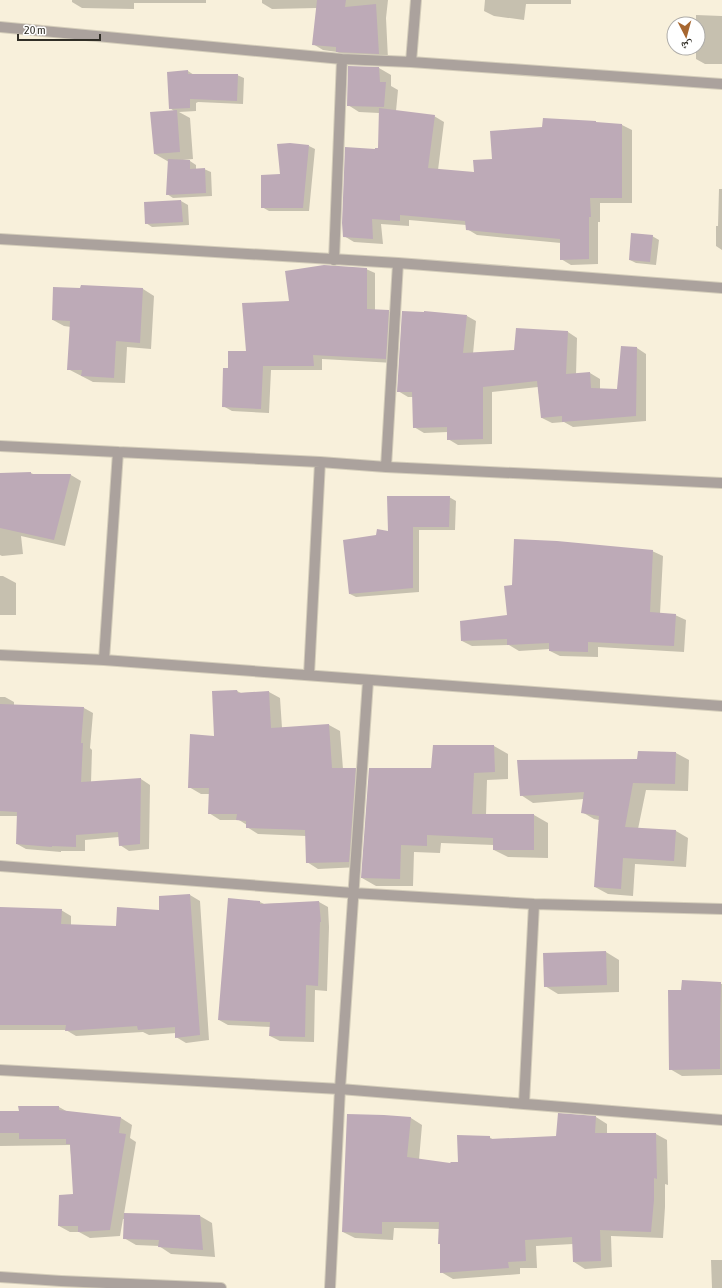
<svg xmlns="http://www.w3.org/2000/svg" width="722" height="1288" font-family="'Asap Condensed','Noto Naskh Arabic',sans-serif">
<style>
.shadow{fill:#0003}
.building{fill:#bdaab7}
.lines{fill:none;stroke-linecap:round;stroke-linejoin:round}
.minor-casing{stroke:#d4cdba;stroke-width:12}
.minor{stroke:#aba29d;stroke-width:10}
</style>
<rect width="100%" height="100%" fill="#f8f0db"/>
<path class="shadow" d="M72,0H206V3H134V9L82,8L72,2Z
M262,0H388L386,18L388,59L347,57L337,52L323,50L313,44L317,8L272,9L262,3Z
M485,0H571V4H526L524,20L494,16L484,11Z
M696,15L722,16V64H705L696,59V48H698V24H696Z
M379,68L391,75V86L398,90L396,111L434,116L444,122L438,170L475,173L493,160L598,123L622,125L632,130V203H600V222H598V264L571,265L561,259V243L477,235L467,229L466,225L409,220V226L381,224L383,244L354,242L344,236L376,150L379,149V113L359,112L348,105Z
M188,71L194,75H237L244,78L243,104L198,102L196,103V111L179,112L190,118L193,159L183,160L190,161L196,165V169H204L211,172L212,196L173,198L167,194L169,162L155,154L174,111L170,108L168,73Z
M309,146L315,149L309,211H269L262,207L281,175Z
M719,189H722V250L716,246V226H718Z
M181,201L188,205L189,225L152,227L146,223L145,203Z
M652,236L659,240L656,265L636,263L630,260Z
M366,269L375,273V310L388,311L397,316L394,363L322,359V370H271L269,413L232,411L223,406L229,369L247,352L291,301Z
M143,289L154,296L151,349L127,347L125,383L93,382L68,369L71,327L64,326L53,320Z
M467,316L476,321L473,354L515,351L568,332L577,338L576,375L590,373L600,379V389L618,390L637,348L646,354V421L573,427L564,422L552,423L542,418L538,387L492,392V444L458,445L448,439V432L424,433L414,427L413,397H408L398,391Z
M31,473L35,475H71L81,481L65,546L21,536L23,554L2,556L0,555V474Z
M449,497L456,501L455,530H419V592L356,597L350,594L377,536L389,532Z
M652,551L663,556L660,614L675,615L686,620L684,652L598,647V657L560,656L550,651V649L519,651L509,645L472,646L462,641L508,616L513,586Z
M0,576H3L16,583V615H0Z
M237,691L241,693L269,692L280,698L282,728L329,725L340,731L343,769H355L366,775L360,867L318,869L307,862L306,836L258,834L247,827V825L239,820H220L209,813L210,794H201L189,787L215,737Z
M0,697H5L14,702V705L84,708L93,713L90,748L92,750L91,783L141,779L150,785L149,849L129,851L120,845L119,837L85,840V851H61V852L26,849L17,844L18,816H0Z
M434,746H494L508,754V779L487,780L486,815H534L548,823V858L508,857L494,850V845L441,843L440,853L414,852L413,886H376L362,878L432,769Z
M639,752L676,753L689,760L688,791L646,790L638,829L676,831L688,838L686,867L635,864L633,896L608,894L595,887L599,820L594,819L582,812L584,799L533,803L521,795L638,760Z
M190,895L200,901L209,1040L186,1043L176,1037V1033L149,1035L143,1032L76,1036L66,1030H0V908L61,910L71,916V925L117,927L161,911Z
M229,899L260,902L264,904L319,902L328,907L329,927L327,991L315,990L314,1042L280,1041L270,1036L271,1027L228,1025L219,1020Z
M606,952L619,960V992L558,994L545,986Z
M683,981L722,984V1075L682,1076L670,1069L682,992Z
M19,1107H59L68,1112L121,1118L132,1125L130,1138L136,1142L124,1214L200,1216L212,1223L215,1257L171,1254L159,1246L136,1245L124,1238L125,1219H123L120,1236L90,1238L79,1232H70L59,1226L75,1195L70,1145L0,1146V1112H20Z
M384,1116L411,1118L422,1125L419,1160L451,1164L459,1163L489,1137L494,1140L557,1137L596,1117L607,1124V1134H656L667,1140L668,1185L665,1184V1207L663,1238L611,1236L612,1267L585,1269L574,1262L573,1244L536,1246L537,1268H520V1274L453,1279L441,1272V1245L439,1243V1229L394,1228L393,1240L355,1238L343,1232Z
M711,1260H722V1288H712Z"/>
<path class="building" d="M317,0H346L345,7L376,4L379,54L336,52V47L312,45Z
M348,66L379,67L380,82H386L384,107L347,106Z
M188,70V74H238L237,101L191,99H190V108L169,109L167,72Z
M379,108L435,115L428,168L474,172L473,160L492,159L490,131L542,127L543,118L596,121V122L622,124V198H590L591,217H589V259L560,260V239L466,230L465,221L400,215V221L372,219L373,239L343,237L342,223L345,147L375,149V148H378Z
M177,110L180,152L154,154L150,112Z
M290,143L309,145L303,208H261V175L280,174L277,144Z
M168,159L190,160V169L205,168L206,193L166,195Z
M181,200L183,222L145,224L144,202Z
M631,233L653,235L650,262L629,260Z
M324,265L367,268V309L389,310L386,359L313,355L314,366H263L261,409L222,407L223,368H228V351H246L242,303L289,301L285,271Z
M81,285L143,288L140,343L116,341L114,378L81,376L82,370H67L70,321L52,320L53,287L80,288Z
M402,311L424,312V311L467,315L463,353L514,350L516,328L568,331L566,374L590,372L591,388L617,389L621,346L637,347L636,416L562,422V416L541,418L537,381L483,387V439L447,440V427L413,428L412,392H397Z
M31,472V474H71L54,540L0,528V473Z
M387,496H450L449,527H413V588L349,594L343,540L376,535L377,529L388,531Z
M514,539L557,541L653,550L650,612L676,614L674,646L588,642V652L549,651V643L507,645V639L461,641L460,621L507,615L504,586L512,585Z
M237,690L238,693L269,691L271,728L329,724L332,768H356L349,862L306,863L305,830L246,828V821L236,820L237,814H208L209,788H188L190,734L214,736L212,691Z
M0,704L84,707L81,743H83L81,782L141,778L140,844L119,846L118,832L76,835V847L52,846V847L16,844L17,812L0,811Z
M433,745H494L495,772L474,773L472,814H534V850H493V838L427,835V846L401,845L400,879L361,878L369,768H431Z
M638,751L676,752L675,784L633,783L625,827L676,830L674,861L623,858L621,889L594,887L599,816L581,813L584,792L520,796L517,760L637,759Z
M190,894L200,1035L175,1038V1027L138,1030L137,1026L65,1031L66,1025H0V907L62,909L61,924L116,926L117,907L159,910V896Z
M228,898L260,901V904L319,901L321,922H320L318,986L306,985L305,1037L269,1036L270,1022L218,1020Z
M606,951L607,985L544,987L543,953Z
M682,980L721,982L720,1019V1069L669,1070L668,990H681Z
M18,1106H59V1110L121,1117L119,1133L126,1134L110,1230L78,1232V1226H58L59,1195L73,1194L70,1144H66V1139H19V1133H0V1111H19Z
M558,1113L596,1116L595,1133H656L657,1179L654,1178V1200L651,1232L600,1230L601,1261L573,1262L572,1237L525,1240L526,1261L508,1262L509,1268L440,1273V1244H438L439,1222H382V1234L342,1232L347,1114L384,1115L411,1117L407,1157L450,1163L451,1162H458L457,1135L490,1136V1139L556,1136Z
M124,1213L200,1215L203,1250L158,1247L159,1240L123,1239Z"/>
<g class="lines">
<defs>
<path id="minor" d="M0,27L342,59L411,62L722,84
M411,62L416,0
M0,239L398,263L722,288
M334,260L342,59
M0,446L118,452L320,462L386,467L722,483
M386,467L398,263
M0,655L104,660L722,706
M104,660L118,452
M309,675L320,462
M0,866L353,893L534,904L722,909
M0,1070L340,1089L722,1120
M524,1104L534,904
M0,1277L61,1281L221,1288
M330,1288L340,1089L368,681"/>
</defs>
<use href="#minor" class="minor-casing"/>
<use href="#minor" class="minor"/>
</g>
<g transform="translate(686 36) rotate(174)"><circle r="19" fill="#ffffff" stroke="#adaba8"/>
<path d="M0-3L7 15L0 10L-7 15Z" fill="#a76730"/>
<text y="-6" font-size="11" font-weight="bold" text-anchor="middle" fill="#312e26">ش</text>
</g>
<path d="M18 34v6h82v-6" fill="none" stroke="#312e26" stroke-width="2"/>
<text x="24" y="34" font-size="12" fill="#312e26" stroke="#ffffff" stroke-width="3" paint-order="stroke">20 m</text>
</svg>
